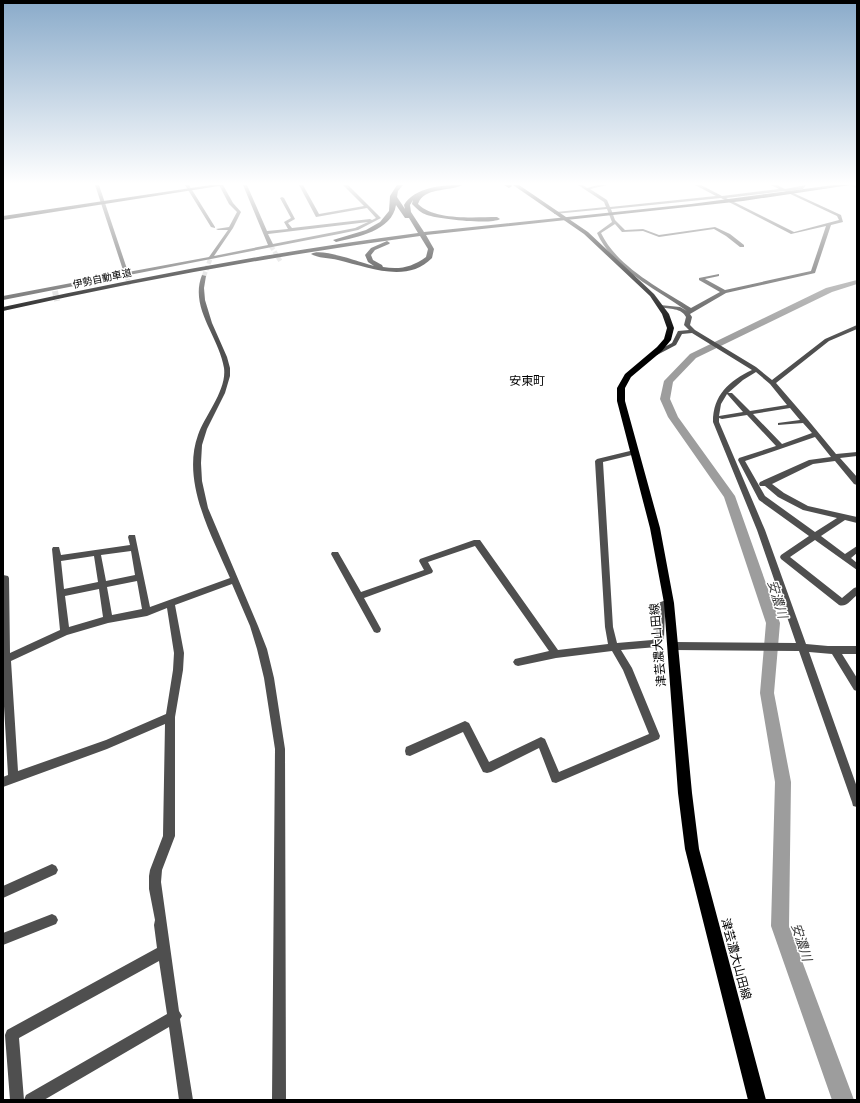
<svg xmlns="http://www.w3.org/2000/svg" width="860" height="1103" font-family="Arial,'Noto Sans JP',sans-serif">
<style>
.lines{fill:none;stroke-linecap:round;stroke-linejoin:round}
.river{fill:#9d9d9d;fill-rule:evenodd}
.minor-tunnel-far1{stroke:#d9d9d9;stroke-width:4.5;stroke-dasharray:4.5 2;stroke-linecap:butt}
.minor-tunnel{stroke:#d9d9d9;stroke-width:6;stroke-dasharray:6 3;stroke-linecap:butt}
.minor{fill:#4f4f4f;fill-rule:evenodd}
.major{fill:#000;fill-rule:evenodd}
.highway{fill:#000;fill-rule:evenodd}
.labels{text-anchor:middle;stroke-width:3;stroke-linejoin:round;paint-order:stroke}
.far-street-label{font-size:10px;fill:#000;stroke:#fff}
.far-quarter-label{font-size:12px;fill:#000;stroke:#fff}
.street-label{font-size:12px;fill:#000;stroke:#fff}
.water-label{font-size:13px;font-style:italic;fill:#3e3e3e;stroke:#fff}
</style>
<rect width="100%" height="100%" fill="#fff"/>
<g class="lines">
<path class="river" d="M851,185H857V189Z
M857,280V284L832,292L696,358L673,382L670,399L678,417L735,496L780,623L774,693L791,782L789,926L854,1100H832L771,926L775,782L760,693L766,623L724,497L668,417L660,399L664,381L690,354L826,288Z"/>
<path class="minor-tunnel-far1" d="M271,246L281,262
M127,276L129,285
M204,276L211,257"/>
<path class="minor-tunnel" d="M55,291L57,301"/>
<path class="minor" d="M95,185H99L128,272L209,257L228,230H218L216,229L229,227L237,212L229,204L219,185H223L233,203L241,212L233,228L214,256L268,245L243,185H247L267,231L288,229L284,222L291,218L280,198L282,197L284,198L295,219L288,223L292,228L370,219L372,220L376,218L367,208L316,217L299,185H303L319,214L364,206L343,185H348L381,218L358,230L339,234L129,275V277H127L125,276L3,300V296L124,273ZM368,222L355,228L273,244L268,234Z
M185,185H189L215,227V228L211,227Z
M578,185H583L587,188L598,185H607L590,189L607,200L610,207L716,196L695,185H701L722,196L779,189L771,185H777L785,189L806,185L803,189L789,191L841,215L843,222L831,225L815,273L726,293L690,314L692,317L690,325L695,330L756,367L772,380L825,339L857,325V329L829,341L776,383L808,420L836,454L857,452V456L840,458L857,477V485L854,484L835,461L813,464L772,484L784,493L808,506L857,517V523L845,520L821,536L845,554L857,546V553L851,558L857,563V570L815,540L790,557L842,598L854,588L857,587V595C852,599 846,608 839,605L781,559L780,557L781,555L809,536L759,500L738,460L739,458L776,446L747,415L722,419L719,418V422L765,530L806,644L828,646H857V654H842L857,678V691L854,690L832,654L809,652L857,787V807L853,806L852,802L799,651L674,650L671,649L669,646L671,643L674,642L796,643L757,530L713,422C713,395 729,381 752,370L692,333L682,334L676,345L657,355H653V353L672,343L678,331L689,330L684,325L686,317C682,308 669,309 660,307V305L680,307L687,311C656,289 613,269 597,233L612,222L607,209L554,214V213L556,212L606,207L604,202ZM784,191L837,216L839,220L794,232L726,198ZM721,198L791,234L826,226L811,271L725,290L705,279L719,276V274L699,278V280L720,292L691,308C661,289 617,267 601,233L615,224L622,232L643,231L659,237L714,229L726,236L740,247H744V245L730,234L715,227L659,235L643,229L625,230L615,220L611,209ZM756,372L770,384L787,405L750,411L732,393H728L743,380ZM727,394L728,395L743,412L719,416L721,404ZM790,408L800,420L778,423V425L803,423L812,433L782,444L753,414ZM815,437L831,457L809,460L760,482L759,484L760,486H765L778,497L803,510L837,518L815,532L765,496L745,461Z
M202,275L206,276L204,288L205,300L212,323L227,357L230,368V376L225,393L207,429L202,445L201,463L202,481L208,508L258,626L267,649L274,678L285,749L286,1100H272L275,749L264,678L257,649L250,626L232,584L175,605L184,653L183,670L175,717V836L162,870L161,882L179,1011L182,1016L180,1019L193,1100H179L169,1027L44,1100H10L5,1035L7,1030L157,948L154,925L155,920L149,889V876L150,870L163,836L165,724L107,749L3,787V777L8,775L3,689V575L8,576L9,578L10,653L60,630L52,549L53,547H59L61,555L130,545L128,537L129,535H135L150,607L230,578C212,536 181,482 198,435C205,415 227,390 224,368C219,336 189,308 202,275ZM131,551L135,575L106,581L101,555ZM94,556L98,582L64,589L61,561ZM137,581L142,609L112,615L107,587ZM99,589L103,617L69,627L65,596ZM167,608L174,653L173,670L166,714L106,740L18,771L11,661L67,635L108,623L147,616ZM159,961L167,1014L26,1095L24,1100L19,1038Z
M634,450L637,452L636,454L603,462L613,627L617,643L652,640L656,637L657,606L658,603L669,599L672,601L673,603L672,605L665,608L664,638L657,647L621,650L632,668L660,736L659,739L556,783L552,782L539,748L491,772L487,773L483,772L463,732L410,756L406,755L405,751L406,747L465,721L469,723L489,762L541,737L545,739L559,772L649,734L623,670L612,651L556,658L518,666L515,665L513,662L515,659L549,651L475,546L428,562L433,571L432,573L364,598L381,629L380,632L377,633L374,632L331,554L332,552H338L361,592L424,570L419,561L420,559L474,540H480L558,650L608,644L605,627L595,461L597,459Z
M52,864L56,866L58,870L56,874L3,898V886Z
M52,914L56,916L58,920L56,924L3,945V933Z"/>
<path class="major" d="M211,185H225L3,220V216Z
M513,185H519L588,232L654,294L669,314L674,328L671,340L662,351L631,377L625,388V401L660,528L674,603L692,793L699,849L766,1100H748L685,849L678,793L664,603L650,528L617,401V388L625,374L657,347L664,339L667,328L662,314L650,296L584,234Z"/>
<path class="highway" d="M397,185H403L398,191L397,197L405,209L404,205C415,187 442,185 462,185C448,192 424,187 418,204C435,221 475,217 497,217L500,219C491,225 439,219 427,215C421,213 417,209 412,204L413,200L410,205L411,212L424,232L691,204L834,185H850L743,201L426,235L434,249L432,258C407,284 368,267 338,260C330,258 317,258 311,254C320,247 362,263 374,266L368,262L365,255L371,248L387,241L390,243L389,244L375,250L371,255L373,260L382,265L383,267C400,270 412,267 426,257L428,249L420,236C280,255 141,280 3,311V307C140,277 278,251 418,233L409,218H405L396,205C392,231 357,237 336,242L333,240L366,230L380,222L389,211L390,196Z
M504,185H511L512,186L509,188Z"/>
</g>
<linearGradient id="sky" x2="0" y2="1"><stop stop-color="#8aabca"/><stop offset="0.54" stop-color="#fff"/><stop offset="1" stop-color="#fff" stop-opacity="0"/></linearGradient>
<rect width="860" height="340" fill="url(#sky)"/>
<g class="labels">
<g class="far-street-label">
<text transform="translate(102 278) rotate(-12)" y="4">伊勢自動車道</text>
</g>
<g class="far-quarter-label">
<text x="527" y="385">安東町</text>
</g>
<g class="street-label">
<text transform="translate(658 645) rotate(-95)" y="4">津芸濃大山田線</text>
<text transform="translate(736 959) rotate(75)" y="4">津芸濃大山田線</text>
</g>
<g class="water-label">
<text transform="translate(778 599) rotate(73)" y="5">安濃川</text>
<text transform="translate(802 942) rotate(72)" y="5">安濃川</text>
</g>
</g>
<rect width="860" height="1103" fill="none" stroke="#000000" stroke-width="8"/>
</svg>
